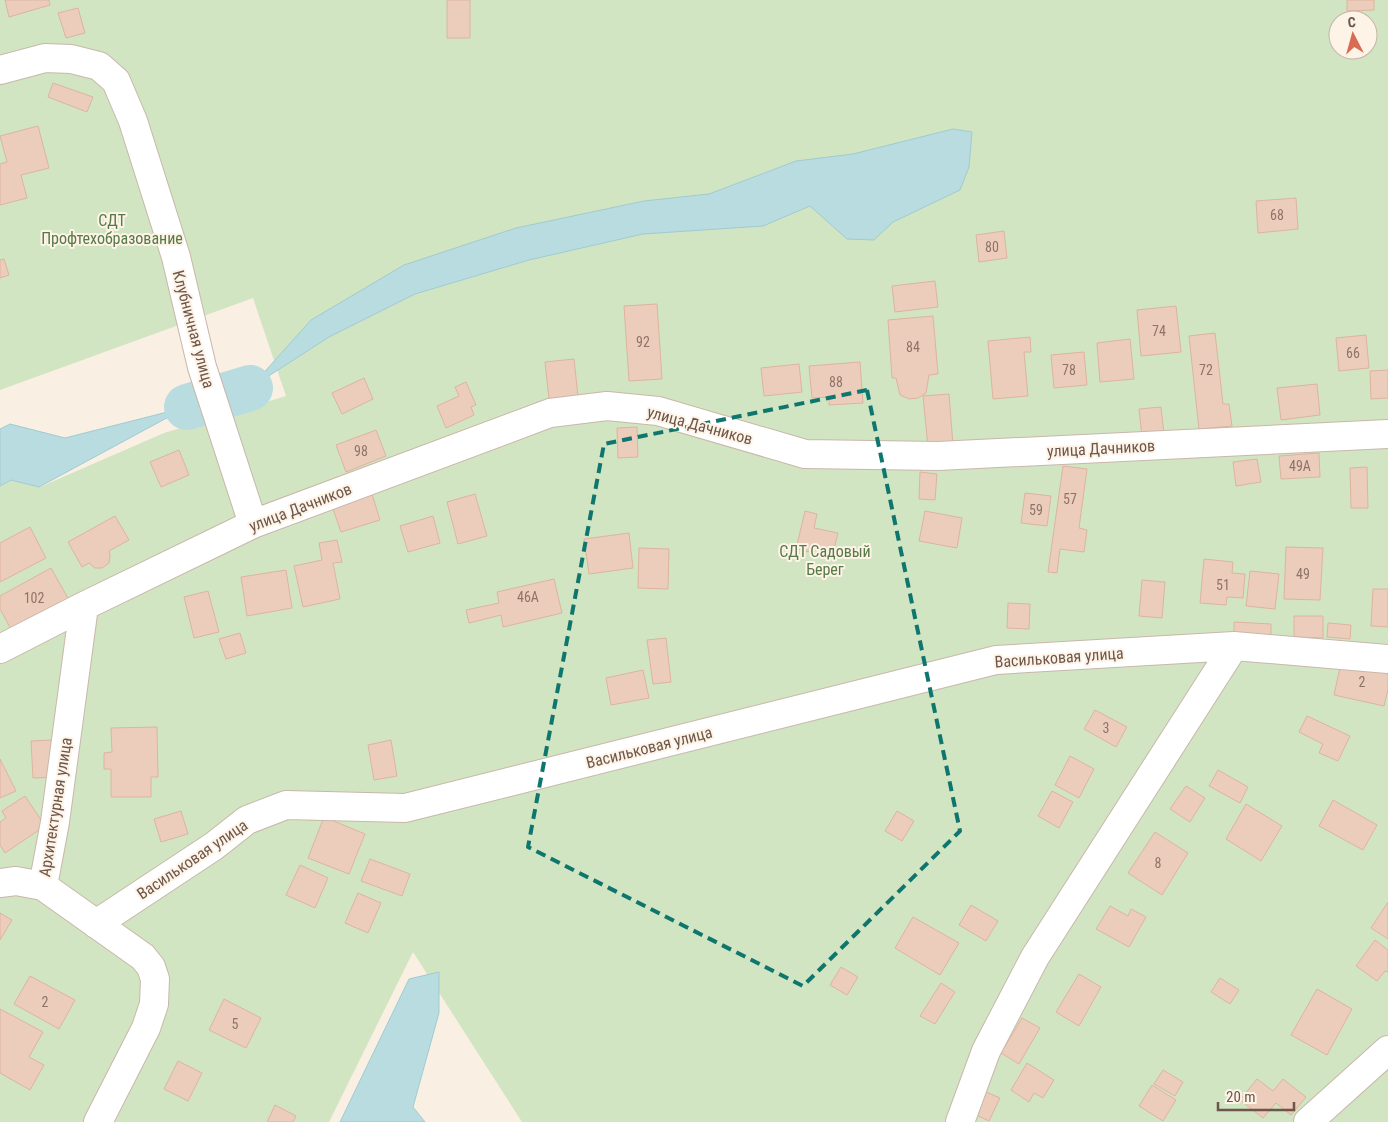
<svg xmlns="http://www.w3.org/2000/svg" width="1388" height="1122" font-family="'Roboto Condensed',sans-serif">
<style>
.green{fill:#d1e5c2;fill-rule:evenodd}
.water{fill:#b9dce1;stroke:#a0cbd1}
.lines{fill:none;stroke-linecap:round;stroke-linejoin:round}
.river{stroke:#b9dce1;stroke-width:46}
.building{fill:#eccdbc;stroke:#ddb49e}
.minor-casing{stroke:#c9b7aa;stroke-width:30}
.minor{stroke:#fff;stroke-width:28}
.marked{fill:none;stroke:#0f766e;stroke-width:4;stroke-dasharray:10 6;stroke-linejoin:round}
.labels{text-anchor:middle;stroke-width:4;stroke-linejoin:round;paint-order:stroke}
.number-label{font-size:14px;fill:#8e7467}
.park-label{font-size:16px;fill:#577947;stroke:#fdf4e7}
.street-label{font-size:16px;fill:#6e564b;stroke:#fdf4e7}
</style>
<rect width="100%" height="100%" fill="#f9efe2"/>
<path class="green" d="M0,0H1388V1122H522L413,952L329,1122H0V486L11,480L40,487L164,433L286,396L253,298L0,390ZM1338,20H1368V50H1338Z"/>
<path class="water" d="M953,129L972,132L969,167L960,190L893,222L874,240L847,239L810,206L763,226L643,234L529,260L415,294L329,337L250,388L311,320L404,265L516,228L644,201L709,194L796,161L853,154Z
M187,407L39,487L11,480L0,486V429L10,424L65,438Z
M439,972V1013L413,1107L425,1122H340L409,979Z"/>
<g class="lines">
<path class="river" d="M187,407L250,388"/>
</g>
<path class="building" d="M5,0H49L50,5L9,17Z
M447,0H470V38H447Z
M1347,0H1374V10L1347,11Z
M78,8L85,33L66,38L58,13Z
M53,83L93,97L87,112L48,97Z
M38,126L49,168L21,175L27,198L0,205V164L7,162L0,136Z
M1296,198L1298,229L1258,233L1256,201Z
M1004,231L1007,258L979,262L976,235Z
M4,259L9,275L0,278V260Z
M935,281L938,307L895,312L892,286Z
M657,304L662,379L629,381L624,306Z
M1176,306L1181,352L1141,356L1137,310Z
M933,316L938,374L929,375L926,393L918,398L909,399L900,395L896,378H892L888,320Z
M1215,333L1223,404H1229L1232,426L1199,429L1189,336Z
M1366,335L1369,368L1339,371L1336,338Z
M1030,337L1031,352H1024L1028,396L993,399L988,341Z
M1130,339L1134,379L1100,382L1097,343Z
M1084,352L1087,385L1054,388L1051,355Z
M574,359L578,396L549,399L545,362Z
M860,362L863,403L829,405V397L812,398L809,366Z
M799,364L802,392L764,396L761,368Z
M1388,370V398L1371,399L1370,371Z
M364,378L373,399L342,414L332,393Z
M466,382L476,405L471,407L474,415L446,428L437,406L459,396L455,387Z
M1317,384L1320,415L1281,420L1277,388Z
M949,394L953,445L928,447L923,396Z
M1161,407L1164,434L1142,437L1139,409Z
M637,427L638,457L618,458L617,428Z
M376,430L386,456L346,472L336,445Z
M179,450L189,475L161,487L150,462Z
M1319,453L1320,477L1281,479L1279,456Z
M1257,459L1261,482L1236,486L1233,462Z
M1063,466L1087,469L1079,528L1087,530L1084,552L1060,549L1057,573L1048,572Z
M1367,467L1368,508H1351L1350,468Z
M920,472L937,474L935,500L919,499Z
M1025,493L1051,496L1047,526L1021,523Z
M372,494L380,520L341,532L332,506Z
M475,494L487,536L458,544L447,502Z
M805,511L817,514L814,528L838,533L832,557L796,549Z
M925,511L962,518L957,548L919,541Z
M115,516L129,540L109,551L110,555L109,563L102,568H95L89,563L82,567L68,542Z
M433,516L440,543L408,552L400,526Z
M30,527L46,558L0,582V543Z
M629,533L633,568L589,574L584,539Z
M337,540L342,562L333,563L340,599L303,607L294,566L322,560L319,543Z
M1286,547L1323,548L1320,600L1284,599Z
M639,548L669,549L668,589L638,588Z
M1204,559L1233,562L1232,573L1245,574L1243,598L1227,597L1226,605L1200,603Z
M51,568L69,600L12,631L0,609V596Z
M286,570L292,608L247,616L241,577Z
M1250,571L1279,574L1275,609L1246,606Z
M554,579L562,613L503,627L501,615L469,623L466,610L499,603L497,592Z
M1142,580L1165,582L1162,618L1139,616Z
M1373,589H1388V627L1371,626Z
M208,591L219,632L194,638L184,597Z
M1008,603L1030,604L1029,629L1007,628Z
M1294,616H1323V638L1294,637Z
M1234,622L1271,624V637L1234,636Z
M1328,623L1351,625L1350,639L1327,637Z
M240,633L246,653L226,659L219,639Z
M666,638L671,682L653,684L647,640Z
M1341,663L1388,674V689L1384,706L1334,695Z
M643,670L649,698L611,705L606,678Z
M1095,710L1127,727L1116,747L1084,729Z
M1307,716L1350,736L1338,761L1319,753L1323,744L1299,732Z
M157,727L158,777H151V797H111V769H104V753L112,752L111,728Z
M53,740L55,777L33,778L31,741Z
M391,740L397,776L374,780L368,745Z
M1070,756L1094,769L1079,798L1055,785Z
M0,759L16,791L0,798Z
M1218,770L1248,787L1240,803L1209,786Z
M1186,786L1205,798L1190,822L1170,809Z
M1052,791L1073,802L1059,828L1038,816Z
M25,796L45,826L5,853L0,845V822L6,818L2,811Z
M1333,800L1377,825L1363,850L1319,826Z
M1246,804L1282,826L1261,861L1226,839Z
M181,811L188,834L161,842L154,819Z
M897,811L914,821L902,841L885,831Z
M324,817L365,834L349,874L308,858Z
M1155,832L1188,853L1162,895L1128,873Z
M370,859L410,874L402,896L361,881Z
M300,865L328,878L315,908L286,895Z
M358,893L381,903L368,933L345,923Z
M1388,902V939L1371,928Z
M971,905L998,921L986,941L959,925Z
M1110,906L1128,916L1131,909L1146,917L1129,947L1096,929Z
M0,913L12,920L0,940Z
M913,917L959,943L940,975L895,948Z
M1375,940L1388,950V972L1385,971L1377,981L1356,966Z
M841,967L858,977L847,995L830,985Z
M1079,974L1101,987L1079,1026L1056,1012Z
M30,976L75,1000L59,1029L14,1004Z
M1220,978L1239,990L1230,1004L1211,992Z
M941,983L955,992L935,1024L920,1016Z
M1317,989L1352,1009L1327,1055L1291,1035Z
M224,999L261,1018L246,1048L209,1030Z
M0,1009L43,1032L29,1057L44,1065L30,1090L0,1073Z
M1022,1018L1040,1028L1019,1064L1001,1053Z
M178,1061L202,1073L188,1101L164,1089Z
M1027,1063L1054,1080L1043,1098L1034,1093L1029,1102L1011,1090Z
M1163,1070L1183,1082L1175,1096L1154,1084Z
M1257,1079L1273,1091L1283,1079L1306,1097L1291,1115L1276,1103L1263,1118L1240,1100Z
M1152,1085L1176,1100L1163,1121L1139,1106Z
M984,1091L1000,1098L989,1121L974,1114Z
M275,1105L296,1116L293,1122H267Z"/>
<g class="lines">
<defs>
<path id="minor" d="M0,70L45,58L71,59L99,66L116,81L133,121L176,257L202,367L253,524
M84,606L55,822L43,886L143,957L151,967L155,979L154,1004L146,1028L98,1122
M0,649L84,606L253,524L550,413L607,406L658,411L805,454L938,456L1388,434
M0,883L16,881L43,886
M96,924L214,846L247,820L286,805L405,808L996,660L1234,646L1388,659
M960,1122L986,1051L1035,957L1234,646
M1308,1122L1388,1050"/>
</defs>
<use href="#minor" class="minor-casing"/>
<use href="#minor" class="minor"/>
</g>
<path class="marked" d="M867,390L960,831L803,986L528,847L604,444Z"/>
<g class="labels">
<g class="number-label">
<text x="1277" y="220">68</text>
<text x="992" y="252">80</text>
<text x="1159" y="336">74</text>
<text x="643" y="347">92</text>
<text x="913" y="352">84</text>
<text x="1353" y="358">66</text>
<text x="1069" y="375">78</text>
<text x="1206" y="375">72</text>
<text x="836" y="387">88</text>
<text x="361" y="456">98</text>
<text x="1300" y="471">49А</text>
<text x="1070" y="504">57</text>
<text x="1036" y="515">59</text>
<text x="1303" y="579">49</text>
<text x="1223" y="590">51</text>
<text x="528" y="602">46А</text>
<text x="34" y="603">102</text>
<text x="1362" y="687">2</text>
<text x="1106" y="733">3</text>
<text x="1158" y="868">8</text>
<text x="45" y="1007">2</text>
<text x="235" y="1029">5</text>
</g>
<g class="park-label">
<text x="112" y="226">СДТ<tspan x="112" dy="18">Профтехобразование</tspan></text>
<text x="825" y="557">СДТ Садовый<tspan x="825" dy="18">Берег</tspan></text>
</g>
<g class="street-label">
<text transform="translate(194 329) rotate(75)" y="6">Клубничная улица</text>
<text transform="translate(700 425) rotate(15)" y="6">улица Дачников</text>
<text transform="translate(1101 448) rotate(-3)" y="6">улица Дачников</text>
<text transform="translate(300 507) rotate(-21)" y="6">улица Дачников</text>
<text transform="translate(1059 657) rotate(-4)" y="6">Васильковая улица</text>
<text transform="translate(649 747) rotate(-14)" y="6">Васильковая улица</text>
<text transform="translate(55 807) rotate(-81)" y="6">Архитектурная улица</text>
<text transform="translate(192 859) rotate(-34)" y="6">Васильковая улица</text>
</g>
</g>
<g transform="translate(1353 35) rotate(354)"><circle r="24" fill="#fdf4e7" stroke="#c4b5a9"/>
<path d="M0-4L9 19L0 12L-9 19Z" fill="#d86b52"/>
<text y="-8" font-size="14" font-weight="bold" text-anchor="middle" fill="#6e564b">С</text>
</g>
<path d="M1218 1102v8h76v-8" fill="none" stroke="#6e564b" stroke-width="2.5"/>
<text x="1226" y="1102" font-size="15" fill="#6e564b" stroke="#fdf4e7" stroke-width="4" paint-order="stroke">20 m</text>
</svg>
